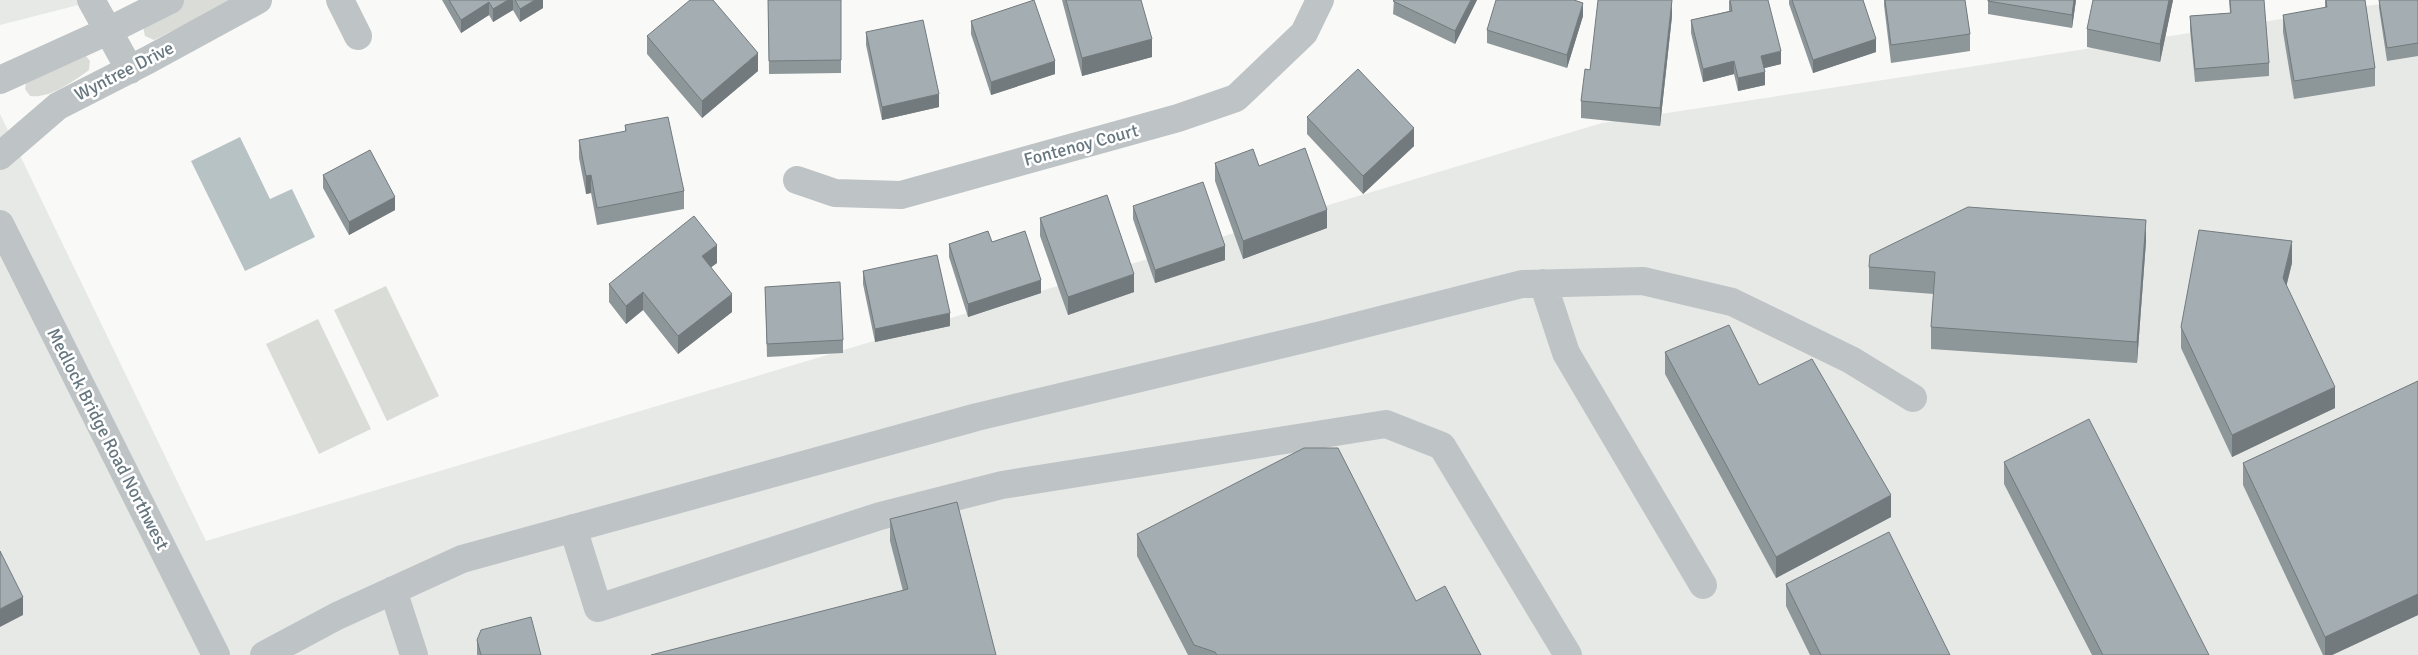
<svg xmlns="http://www.w3.org/2000/svg" width="2418" height="655" font-family="Signika,sans-serif">
<style>
.built{fill:#e7e9e7}
.green{fill:#daddd7}
.water{fill:#b7c2c5}
.lines{fill:none;stroke-linecap:round;stroke-linejoin:round}
.minor{stroke:#bec3c6;stroke-width:28}
.wall{fill:#8d9699}
.shaded-wall{fill:#737a7d}
.building{fill:#a4aeb2;stroke:#737a7d}
.labels{text-anchor:middle;stroke-width:5;stroke-linejoin:round;paint-order:stroke}
.street-label{font-size:18px;fill:#66777f;stroke:#fff}
</style>
<rect width="100%" height="100%" fill="#f9f9f7"/>
<path class="built" d="M0,0H98L0,25Z
M2406,0H2418V655H0V114L206,541L1602,123Z"/>
<path class="green" d="M184,0H233L154,40L145,36L143,27L152,15Z
M86,56L90,61L89,70C74,81 49,99 30,96L25,89L26,83Z
M386,286L439,396L387,421L334,310Z
M318,319L371,429L319,454L266,344Z"/>
<path class="water" d="M240,137L270,199L292,189L315,237L245,271L191,161Z"/>
<g class="lines">
<path class="minor" d="M91,0L130,70
M340,0L358,36
M0,80L110,30L170,0
M0,156L58,106L148,60L258,0
M797,180L835,193L901,195L1178,118L1236,98L1304,33L1320,0
M0,224L216,655
M1543,283L1566,353L1703,585
M573,528L598,608L880,516L1002,485L1386,424L1442,446L1568,655
M393,590L414,655
M264,655L337,616L462,559L977,417L1321,335L1522,284L1643,281L1732,302L1851,360L1913,398"/>
</g>
<path class="wall" d="M442,0H543V8L520,22L513,10L493,22L489,15L461,33Z
M768,0H841V73L769,74Z
M1062,0H1141L1152,57L1082,76Z
M1394,0H1477L1455,44L1393,14Z
M1729,0L1781,64L1764,68L1765,85L1738,91L1734,74L1703,82L1691,33V20L1729,11Z
M1789,0H1863L1876,52L1813,73L1789,4Z
M1884,0H1965L1970,34V51L1891,63L1884,5Z
M1988,0H2076L2072,28L1988,14Z
M2173,0L2160,62L2087,47V29Z
M2229,0H2264L2269,63V76L2195,82L2190,29V16L2230,13Z
M2325,0H2365L2375,68V86L2294,99L2283,32V15L2325,8Z
M2379,0H2418V56L2387,61L2379,8Z
M1583,16L1567,68L1487,43V30Z
M1672,16L1660,126L1581,118V101L1590,70Z
M971,21L1055,74L991,95L971,34Z
M866,32L939,107L882,120L866,45Z
M647,36L758,71L702,118L647,54Z
M1307,117L1414,146L1363,194L1307,134Z
M625,125L684,191V209L597,225L591,193L586,194L579,158V140L625,132Z
M1215,163L1259,166L1327,228L1243,259L1215,181Z
M323,175L395,210L349,235L323,188Z
M1133,206L1225,260L1155,283L1133,219Z
M1040,218L1134,292L1068,315L1040,236Z
M2146,241L2137,363L1931,349V327L1934,294L1869,289V267Z
M992,242L1041,293L968,317L949,257V244Z
M717,263L711,267L732,312L678,354L643,310L626,324L609,302V284Z
M2292,263L2286,285L2335,408L2232,457L2181,348V327Z
M863,271L950,326L875,342L863,284Z
M765,287L843,340V353L767,357Z
M1665,352L1759,385L1891,517L1776,578L1665,374Z
M2418,381V615L2332,655H2323L2243,485V463Z
M2004,462L2209,655H2092L2004,484Z
M890,519L996,655L903,591L890,541Z
M1137,534L1416,601L1481,655H1188L1137,556Z
M1786,584L1950,655H1810L1786,606Z
M477,640L541,655H477Z"/>
<path class="shaded-wall" d="M508,0H513V10L493,22V9Z
M535,0H543V8L520,22V9Z
M1471,0H1477L1455,44V31Z
M1672,0V16L1660,126V108Z
M2074,0H2076L2072,28V15Z
M2169,0H2173L2160,62V44Z
M489,2V15L461,33V20Z
M1583,3V16L1567,68V55Z
M1152,39V57L1082,76V58Z
M1876,39V52L1813,73V60Z
M1781,51V64L1761,69V56Z
M758,53V71L702,118V101Z
M1055,61V74L991,95V82Z
M1734,61V74L1703,82V69Z
M1765,72V85L1738,91V78Z
M939,94V107L882,120V107Z
M1414,128V146L1363,194V176Z
M591,175V193L586,194V176Z
M395,197V210L349,235V222Z
M1327,210V228L1243,259V241Z
M2146,220V241L2137,363V342Z
M2292,241V263L2283,300V278Z
M717,245V263L702,274V256Z
M1225,246V260L1155,283V270Z
M1134,274V292L1068,315V297Z
M1041,280V293L968,317V304Z
M643,292V310L626,324V306Z
M732,294V312L678,354V336Z
M950,313V326L875,342V329Z
M2335,387V408L2232,457V435Z
M1891,495V517L1776,578V557Z
M2418,594V615L2332,655H2325V637Z
M23,597V615L0,627V609Z"/>
<path class="building" d="M449,0H508L493,9L489,2L461,20Z
M515,0H535L520,9Z
M690,0H713L758,53L702,101L647,36Z
M768,0H841V60L769,61Z
M1034,0L1055,61L991,82L971,21Z
M1066,0H1141L1152,39L1082,58Z
M1394,0H1471L1455,31L1393,1Z
M1496,0H1574L1583,3L1567,55L1487,30Z
M1598,0H1672L1660,108L1581,101L1585,69L1590,70Z
M1730,0H1768L1781,51L1761,56L1765,72L1738,78L1734,61L1703,69L1691,20L1732,11Z
M1792,0H1863L1876,39L1813,60Z
M1885,0H1965L1970,34L1891,45Z
M1988,0H2074L2072,15L1988,1Z
M2093,0H2169L2160,44L2087,29Z
M2230,0H2264L2269,63L2195,69L2190,16L2231,13Z
M2326,0H2365L2375,68L2294,81L2283,15L2327,7Z
M2379,0H2418V43L2387,48Z
M923,20L939,94L882,107L866,32Z
M1358,69L1414,128L1363,176L1307,117Z
M668,117L684,191L597,208L591,175L586,176L579,140L626,131L625,125Z
M1305,148L1327,210L1243,241L1215,163L1253,149L1259,166Z
M370,150L395,197L349,222L323,175Z
M1203,182L1225,246L1155,270L1133,206Z
M1107,195L1134,274L1068,297L1040,218Z
M1968,207L2146,220L2137,342L1931,327L1935,272L1869,267L1870,255Z
M694,216L717,245L702,256L732,294L678,336L643,292L626,306L609,284Z
M2199,230L2292,241L2283,278L2335,387L2232,435L2181,327Z
M988,231L992,242L1025,231L1041,280L968,304L949,244Z
M937,255L950,313L875,329L863,271Z
M840,282L843,340L767,344L765,287Z
M1729,325L1759,385L1812,359L1891,495L1776,557L1665,352Z
M2418,381V594L2325,637L2243,463Z
M2089,419L2209,655H2103L2004,462Z
M1304,448H1338L1416,601L1445,586L1481,655H1217L1215,652L1194,645L1137,534Z
M957,502L996,655H651L908,589L890,519Z
M1889,532L1950,655H1821L1786,584Z
M0,551L23,597L0,609Z
M531,617L541,655H481L477,640L481,630Z"/>
<g class="labels">
<g class="street-label">
<text transform="translate(124 71) rotate(-27)" y="6">Wyntree Drive</text>
<text transform="translate(1081 145) rotate(-15)" y="6">Fontenoy Court</text>
<text transform="translate(108 439) rotate(63)" y="6">Medlock Bridge Road Northwest</text>
</g>
</g>
</svg>
